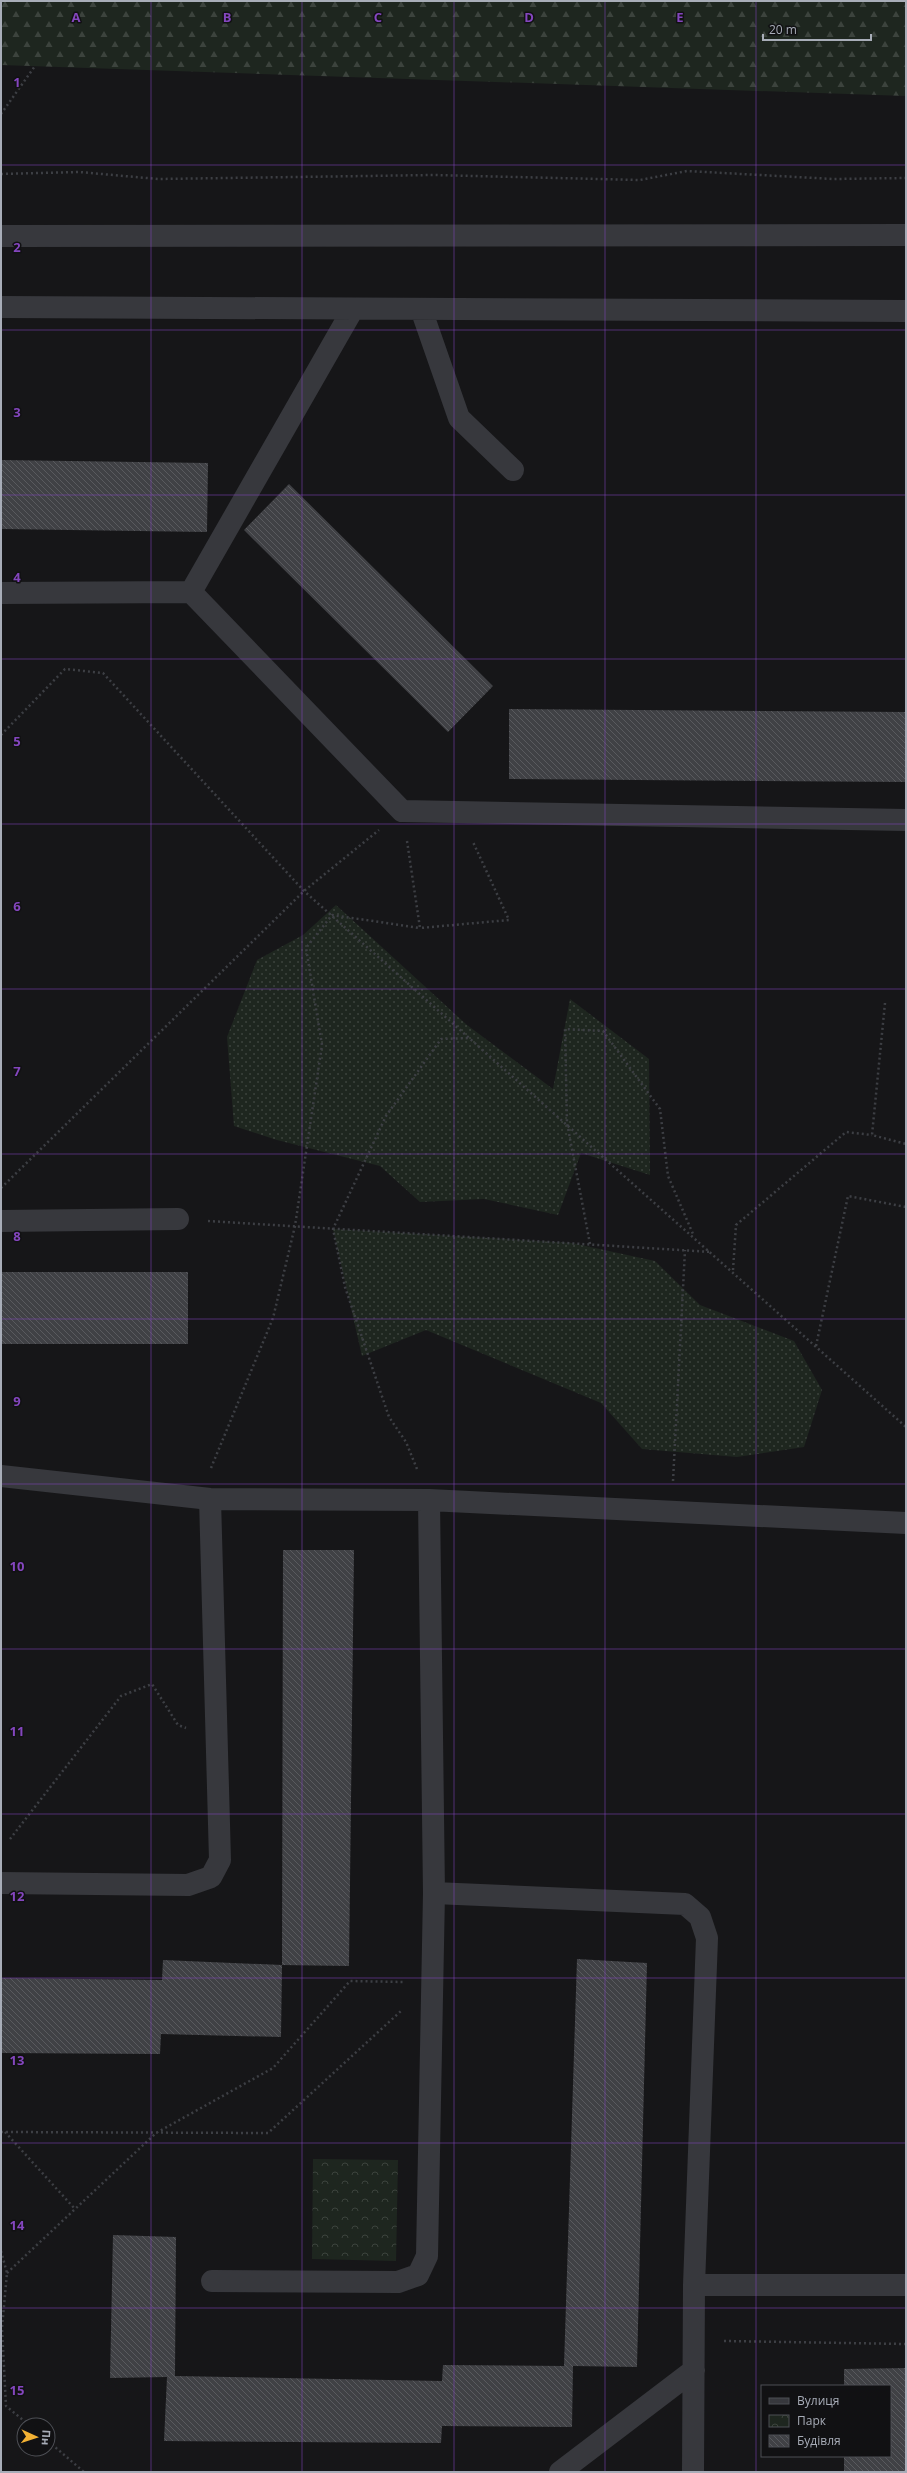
<svg xmlns="http://www.w3.org/2000/svg" width="907" height="2473" font-family="'Open Sans',sans-serif">
<style>
.grass{fill:url(#grass-dots)}
.forest{fill:url(#forest-firs)}
.park{fill:url(#park-crowns)}
.building{fill:url(#building-back-hatch)}
.lines{fill:none;stroke-linecap:round;stroke-linejoin:round}
.path{stroke:#3d3f44;stroke-width:2.5;stroke-dasharray:2 3;stroke-linecap:butt}
.minor{stroke:#37383d;stroke-width:22}
.grid{fill:none;stroke:#8446be;stroke-width:1;stroke-opacity:0.55}
.grid-label{font-size:13px;text-anchor:middle;font-weight:bold;fill:#8446be;stroke:#111113;stroke-width:3;stroke-linejoin:round;paint-order:stroke}
</style>
<defs>
<pattern id="grass-dots" width="8" height="8" patternUnits="userSpaceOnUse"><rect width="8" height="8" fill="#1e261f"/><path d="M2 2h.1M6 6h.1" fill="none" stroke="#3c433d" stroke-width="1.8" stroke-linecap="round"/></pattern>
<pattern id="forest-firs" width="22" height="20" patternUnits="userSpaceOnUse"><rect width="22" height="20" fill="#1e261f"/><path d="M5 1l3.5 6h-7zM16 11l3.5 6h-7z" fill="#3c433d"/></pattern>
<pattern id="park-crowns" width="20" height="18" patternUnits="userSpaceOnUse"><rect width="20" height="18" fill="#1e261f"/><path d="M2 6a3 3 0 1 1 6 0M12 15a3 3 0 1 1 6 0" fill="none" stroke="#3c433d"/></pattern>
<pattern id="building-back-hatch" width="6" height="6" patternUnits="userSpaceOnUse"><rect width="6" height="6" fill="#404145"/><path d="M-1 5l2 2M0 0l6 6M5-1l2 2" fill="none" stroke="#595a5e"/></pattern>
</defs>
<rect width="100%" height="100%" fill="#161618"/>
<path class="grass" d="M336,905L467,1025L553,1089L570,999L649,1059L650,1175L581,1153L558,1215L484,1199L420,1202L380,1166L277,1140L234,1126L227,1037L257,960L303,935Z
M333,1229L572,1243L655,1261L700,1305L794,1341L822,1390L804,1447L737,1457L642,1449L601,1403L426,1330L362,1356Z"/>
<path class="forest" d="M1,1H906V96L1,65Z"/>
<path class="park" d="M313,2159L398,2160L396,2261L312,2259Z"/>
<path class="building" d="M1,460L208,463L207,532L1,529Z
M289,484L493,686L448,732L244,530Z
M509,709L906,712V782L509,779Z
M1,1272H188V1344H1Z
M283,1550H354L349,1966L282,1965Z
M577,1959L647,1963L637,2367L573,2366L572,2427L442,2426L441,2443L164,2441L167,2377L110,2378L113,2235L176,2237L175,2376L442,2381L443,2365L564,2366Z
M163,1960L282,1965L281,2037L161,2034L160,2054L1,2053V1978L162,1980Z
M906,2368V2472H844V2456H890V2386H844V2369Z"/>
<g class="lines">
<path class="path" d="M1,114L35,66
M1,174L79,172L158,179L433,175L640,180L687,171L833,179L906,178
M1,735L65,669L103,673L304,891L906,1427
M407,841L420,928L509,920L473,842
M885,1003L872,1135L906,1144
M1,1188L304,891L379,830
M208,1221L712,1252
M590,1244L567,1123L565,1029L603,1031L660,1109L668,1176L693,1234
M733,1270L736,1225L846,1132L872,1135
M816,1346L848,1196L906,1207
M211,1468L273,1318L295,1226L322,1045L306,948L332,915L420,928
M417,1469L406,1442L389,1417L345,1287L333,1229L386,1116L441,1039L470,1038
M673,1481L685,1250
M10,1839L121,1696L152,1684L178,1725L186,1728
M1,2132L268,2133L401,2011
M5,2132L75,2209
M1,2251L7,2273L2,2328L6,2406L29,2425
M7,2273L156,2133L273,2068L350,1981L403,1982
M724,2341L906,2344
M48,2441L84,2472"/>
<path class="minor" d="M1,236L906,235
M1,307L906,311
M421,309L459,418L513,470
M191,592L353,309
M1,593L191,592L402,811L906,820
M1,1221L178,1219
M1,1476L210,1499L429,1500L906,1523
M1,1883L188,1885L211,1877L220,1860L210,1499
M434,1893L685,1904L700,1917L707,1938L694,2285L693,2472
M212,2281L398,2282L418,2275L427,2256L434,1893L429,1500
M694,2285H906
M560,2472L694,2370"/>
</g>
<path class="grid" d="M151,1V2472M302,1V2472M454,1V2472M605,1V2472M756,1V2472M1,165H906M1,330H906M1,495H906M1,659H906M1,824H906M1,989H906M1,1154H906M1,1319H906M1,1484H906M1,1649H906M1,1814H906M1,1978H906M1,2143H906M1,2308H906"/>
<g class="grid-label">
<text x="76" y="22">A</text>
<text x="227" y="22">B</text>
<text x="378" y="22">C</text>
<text x="529" y="22">D</text>
<text x="680" y="22">E</text>
<text x="17" y="87">1</text>
<text x="17" y="252">2</text>
<text x="17" y="417">3</text>
<text x="17" y="582">4</text>
<text x="17" y="746">5</text>
<text x="17" y="911">6</text>
<text x="17" y="1076">7</text>
<text x="17" y="1241">8</text>
<text x="17" y="1406">9</text>
<text x="17" y="1571">10</text>
<text x="17" y="1736">11</text>
<text x="17" y="1901">12</text>
<text x="17" y="2065">13</text>
<text x="17" y="2230">14</text>
<text x="17" y="2395">15</text>
</g>
<rect width="907" height="2473" fill="none" stroke="#a8adb8" stroke-width="4"/>
<rect x="761" y="2385" width="130" height="72" fill="#111113" stroke="#4d4f55"/>
<rect x="769" y="2398" width="20" height="6" fill="#37383d" stroke="#4d4f55"/>
<text x="797" y="2405" font-size="12" fill="#a8adb8">Вулиця</text>
<rect x="769" y="2415" width="20" height="12" fill="url(#park-crowns)" stroke="#4d4f55"/>
<text x="797" y="2425" font-size="12" fill="#a8adb8">Парк</text>
<rect x="769" y="2435" width="20" height="12" fill="url(#building-back-hatch)" stroke="#4d4f55"/>
<text x="797" y="2445" font-size="12" fill="#a8adb8">Будівля</text>
<g transform="translate(36 2437) rotate(93)"><circle r="19" fill="#111113" stroke="#4d4f55"/>
<path d="M0-3L7 15L0 10L-7 15Z" fill="#f2b134"/>
<text y="-6" font-size="11" font-weight="bold" text-anchor="middle" fill="#a8adb8">Пн</text>
</g>
<path d="M763 34v6h108v-6" fill="none" stroke="#a8adb8" stroke-width="2"/>
<text x="769" y="34" font-size="12" fill="#a8adb8" stroke="#111113" stroke-width="3" paint-order="stroke">20 m</text>
</svg>
